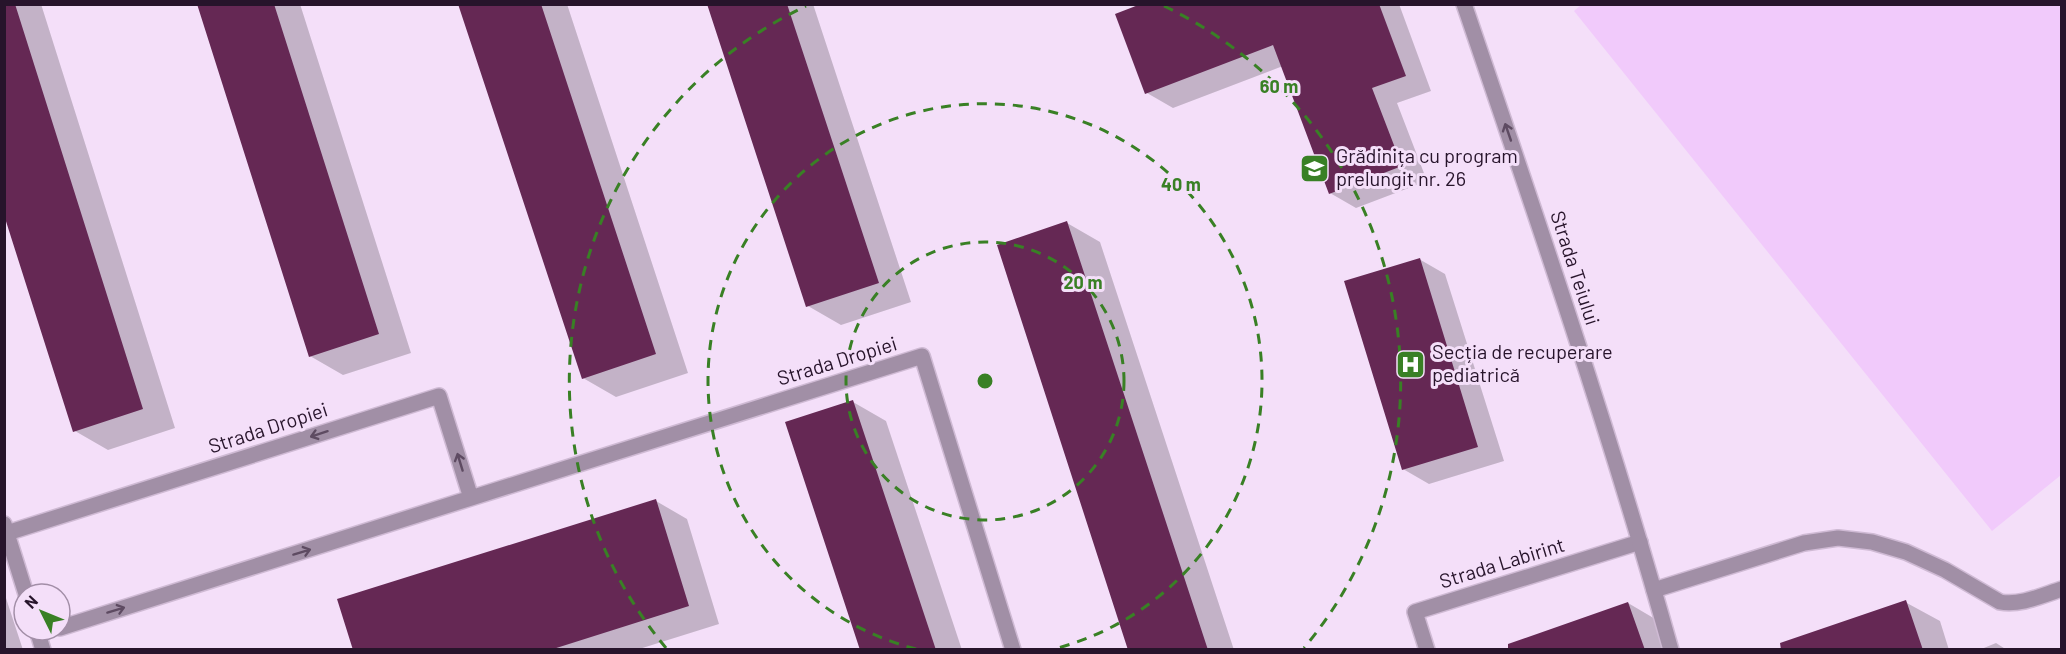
<svg xmlns="http://www.w3.org/2000/svg" width="2066" height="654" font-family="Barlow,sans-serif">
<style>
.green{fill:#f1cafb}
.shadow{fill:#0003}
.building{fill:#652854}
.lines{fill:none;stroke-linecap:round;stroke-linejoin:round}
.lane-casing{stroke:#cfbad4;stroke-width:18}
.street-casing{stroke:#cfbad4;stroke-width:18}
.lane{stroke:#a18fa6;stroke-width:15}
.street{stroke:#a18fa6;stroke-width:15}
.oneway{stroke:#5e4b62}
.ring{fill:none;stroke:#398025;stroke-width:3;stroke-dasharray:10 8}
.labels{text-anchor:middle;stroke-width:6;stroke-linejoin:round;paint-order:stroke}
.poi-label{font-size:20px;fill:#27142b;stroke:#f4dff9;text-anchor:start}
.street-label{font-size:20px;fill:#27142b;stroke:#f4dff9}
.centre{fill:#398025;stroke:#f4dff9;stroke-width:3}
.ring-label{font-size:18px;text-anchor:middle;font-weight:bold;fill:#398025;stroke:#f4dff9;stroke-width:6;stroke-linejoin:round;paint-order:stroke}
</style>
<rect width="100%" height="100%" fill="#f4dff9"/>
<path class="green" d="M1582,4L2061,5V475L1992,531L1574,11Z"/>
<path class="shadow" d="M4,4H41L175,428L108,450L75,431Z
M199,4H300L411,353L343,375L310,356Z
M460,4H567L688,373L616,397L583,378Z
M708,4H813L911,302L841,325L808,306Z
M1134,4H1399L1431,91L1397,103L1427,181L1356,208L1330,193L1283,66L1173,108L1147,93Z
M1067,223L1100,242L1234,650H1129Z
M1419,259L1445,274L1504,461L1429,484L1403,469Z
M853,402L886,421L962,650H862Z
M656,501L687,519L719,624L636,650H354Z
M4,592L23,650H4Z
M1905,602L1940,621L1949,650H1846Z
M1628,603L1662,623L1671,650H1532Z
M1996,643L2007,650H1979Z"/>
<path class="building" d="M4,4H15L143,409L73,432L4,215Z
M197,4H274L379,334L309,357Z
M458,4H541L656,354L582,379Z
M707,4H787L879,283L806,307Z
M1141,4H1379L1406,76L1372,88L1402,166L1329,194L1273,45L1145,94L1115,14Z
M1067,221L1208,650H1128L997,245Z
M1420,258L1478,447L1402,470L1344,281Z
M853,400L936,650H860L785,422Z
M656,499L689,606L550,650H353L337,599Z
M1906,600L1923,650H1781L1780,643Z
M1628,602L1645,650H1508V644Z"/>
<g class="lines">
<defs>
<path id="lane" d="M471,498L922,356L1013,650
M7,533L439,396L471,498L60,628
M1654,590L1804,543L1838,538L1872,542L1906,552L1945,570L2000,602C2020,606 2043,595 2062,589
M1427,650L1415,612L1640,542"/>
<path id="street" d="M1464,4C1537,218 1610,432 1671,650
M4,524L26,594
M37,630L43,650"/>
</defs>
<use href="#lane" class="lane-casing"/>
<use href="#street" class="street-casing"/>
<use href="#lane" class="lane"/>
<use href="#street" class="street"/>
</g>
<defs><path id="oneway-shaft" d="M-6 0H5M1.5-3L5.5 0L1.5 3" fill="none" stroke-width="1.6" stroke-linecap="round" stroke-linejoin="round" transform="scale(1.5)"/></defs>
<g class="oneway">
<use href="#oneway-shaft" transform="translate(1508 132) rotate(-109)"/>
<use href="#oneway-shaft" transform="translate(319 434) rotate(162)"/>
<use href="#oneway-shaft" transform="translate(460 462) rotate(-107)"/>
<use href="#oneway-shaft" transform="translate(302 552) rotate(-17)"/>
<use href="#oneway-shaft" transform="translate(116 610) rotate(-17)"/>
</g>
<g class="ring">
<circle cx="985" cy="381" r="139"/>
<path d="M916 649A277 277 0 1 1 1054 649"/>
<path d="M666 648A416 416 0 0 1 806 6M1164 6A416 416 0 0 1 1304 648"/>
</g>
<defs>
<symbol id="school-square" viewBox="-11 -11 22 22"><rect x="-9" y="-9" width="18" height="18" rx="4" fill="#398025" stroke="#f4dff9"/><path d="M0-5L7-2L0 1L-7-2ZM-4 1L0 2.5L4 1V4Q0 6-4 4Z" fill="#fff"/></symbol>
<symbol id="hospital-square" viewBox="-11 -11 22 22"><rect x="-9" y="-9" width="18" height="18" rx="4" fill="#398025" stroke="#f4dff9"/><path d="M-5-5h3v3.5h4V-5h3V5h-3V1.5h-4V5h-3Z" fill="#fff"/></symbol>
</defs>
<g fill-rule="evenodd">
<use href="#school-square" x="1298" y="152" width="33" height="33"/>
<use href="#hospital-square" x="1394" y="348" width="33" height="33"/>
</g>
<g class="labels">
<g class="poi-label">
<text x="1336" y="163">Grădinița cu program<tspan x="1336" dy="23">prelungit nr. 26</tspan></text>
<text x="1432" y="359">Secția de recuperare<tspan x="1432" dy="23">pediatrică</tspan></text>
</g>
<g class="street-label">
<text transform="translate(1575 268) rotate(72)" y="7">Strada Teiului</text>
<text transform="translate(837 361) rotate(-17)" y="7">Strada Dropiei</text>
<text transform="translate(268 428) rotate(-18)" y="7">Strada Dropiei</text>
<text transform="translate(1502 563) rotate(-17)" y="7">Strada Labirint</text>
</g>
</g>
<circle cx="985" cy="381" r="9" class="centre"/>
<g class="ring-label">
<text x="1279" y="93">60 m</text>
<text x="1181" y="191">40 m</text>
<text x="1083" y="289">20 m</text>
</g>
<rect width="2066" height="654" fill="none" stroke="#27142b" stroke-width="12"/>
<g transform="translate(42 612) rotate(313)"><circle r="28" fill="#f4dff9" stroke="#a28ea7" stroke-width="1.5"/>
<path d="M0-4.5L10 22L0 15L-10 22Z" fill="#398025"/>
<text y="-9" font-size="16" font-weight="bold" text-anchor="middle" fill="#27142b">N</text>
</g>
</svg>
